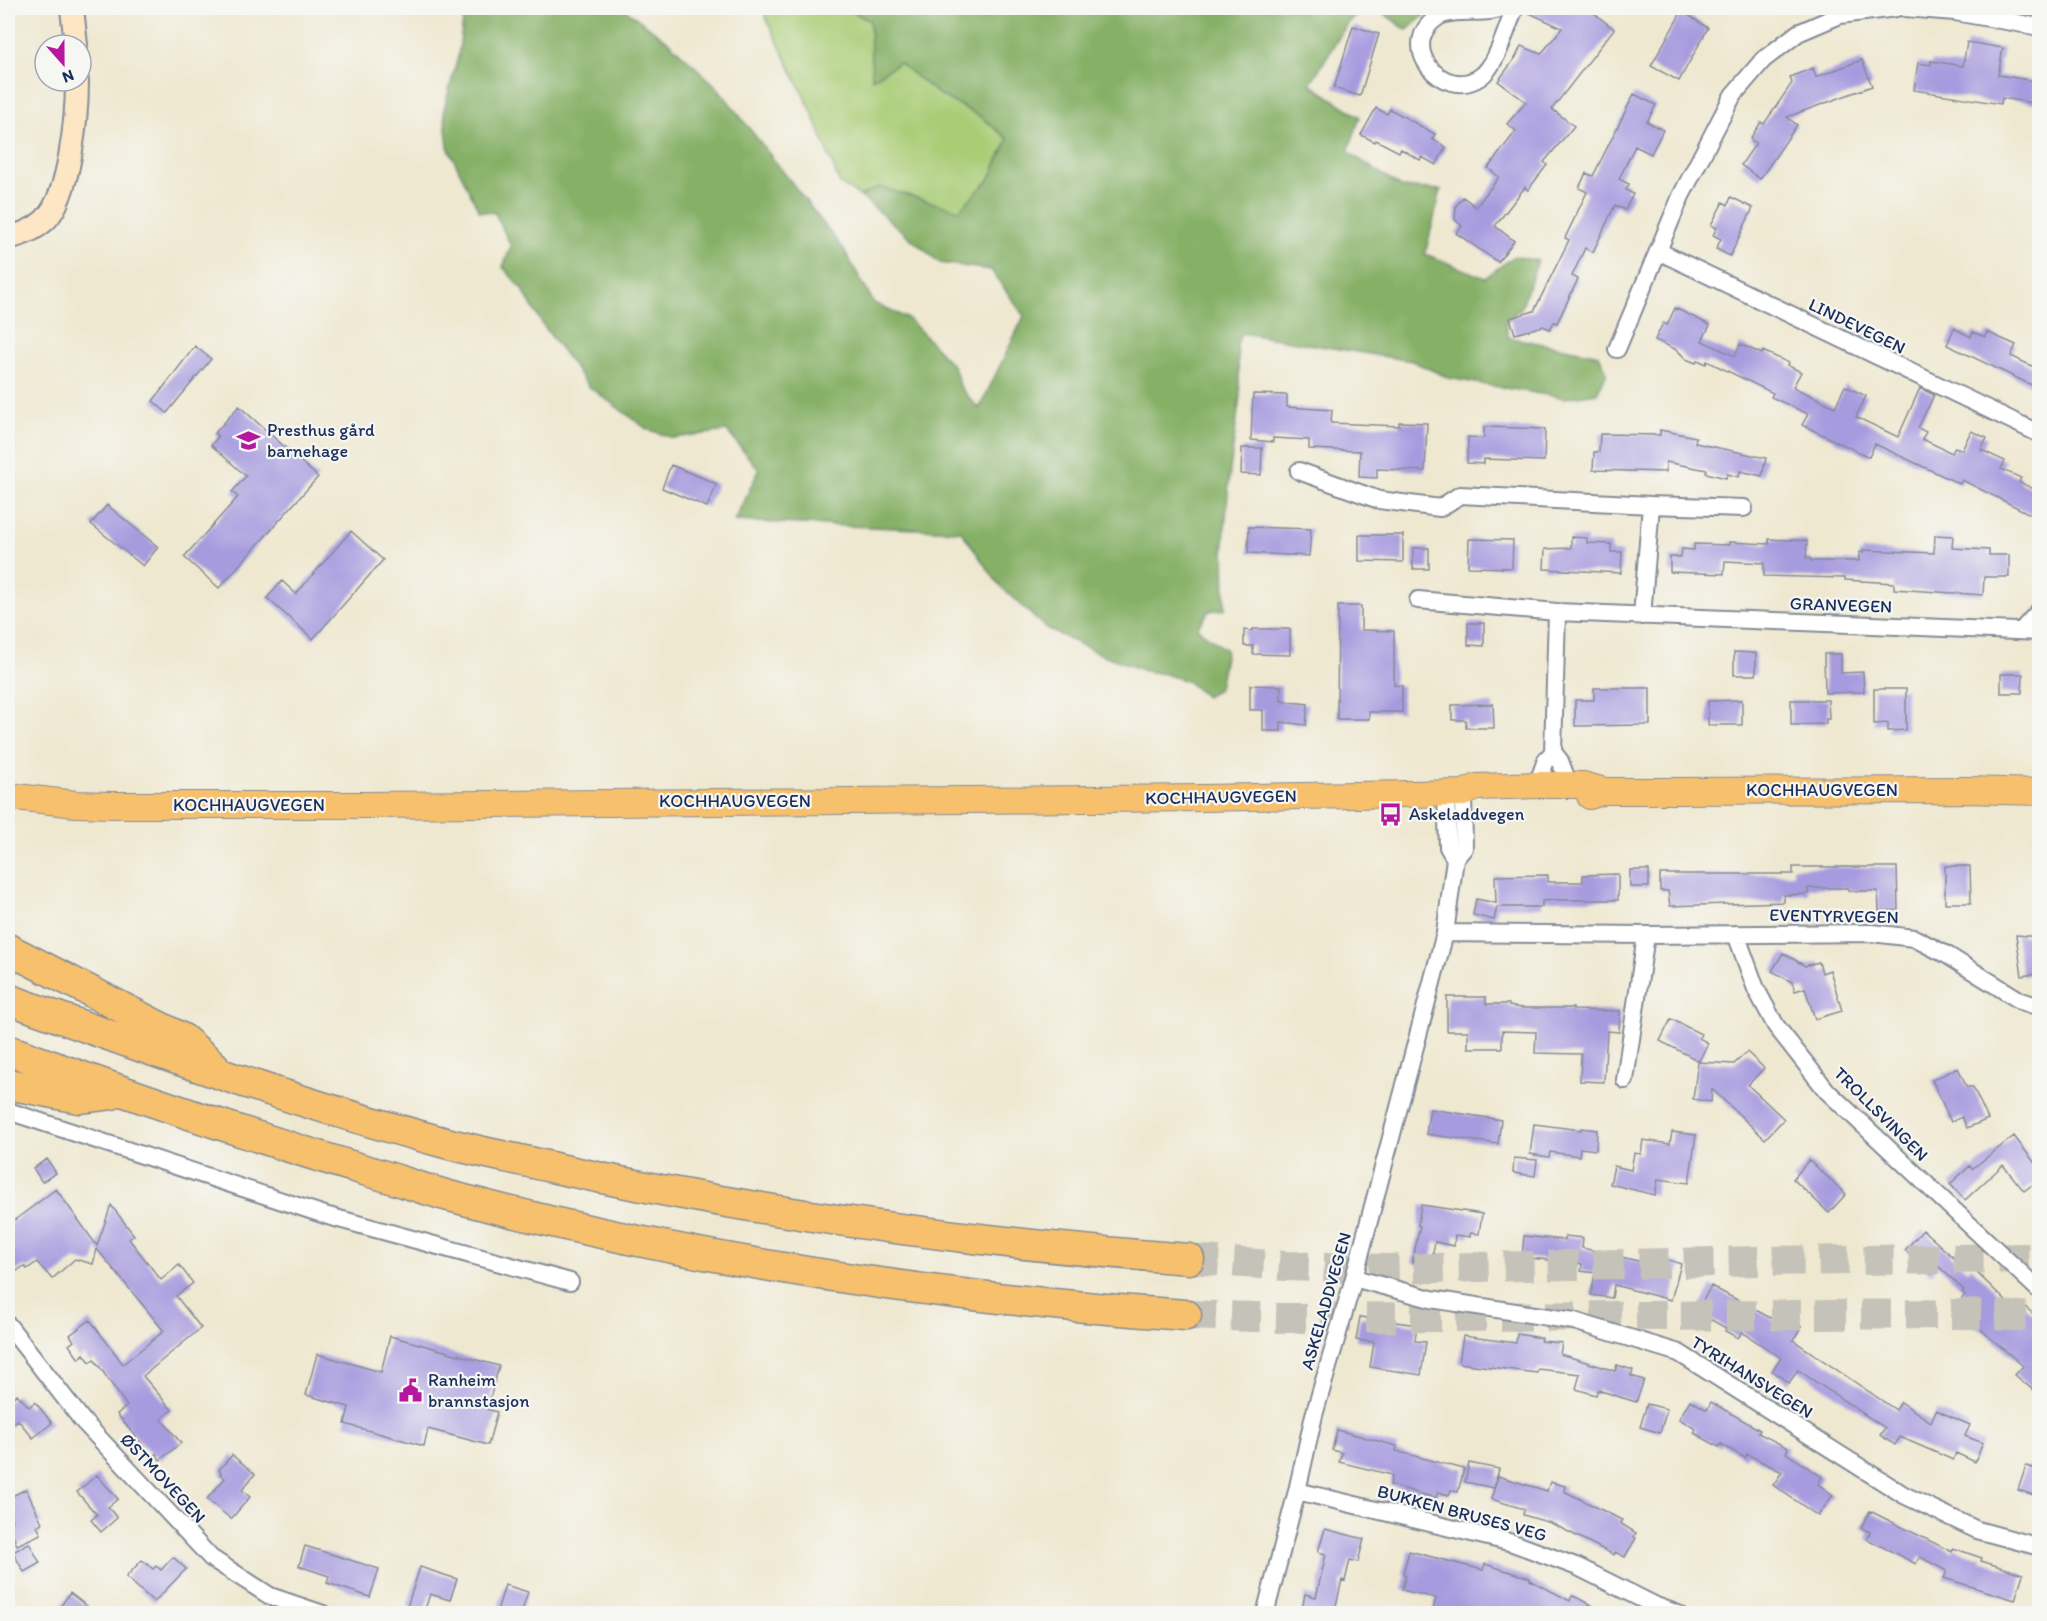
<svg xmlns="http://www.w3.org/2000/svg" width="2047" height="1621" font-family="Itim,sans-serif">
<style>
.green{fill:#a9cc75;stroke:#627e6a;stroke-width:1.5}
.forest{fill:#86b066;stroke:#507062;stroke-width:1.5}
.building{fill:#a79bdf}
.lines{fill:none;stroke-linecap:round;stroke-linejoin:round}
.highway-tunnel{stroke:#c5c3b9;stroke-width:30;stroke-dasharray:30 15;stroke-linecap:butt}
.street-casing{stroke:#858c97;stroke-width:20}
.secondary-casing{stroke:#858c97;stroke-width:26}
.primary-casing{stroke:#858c97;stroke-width:28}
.highway-casing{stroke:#858c97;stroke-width:33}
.street{stroke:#fff;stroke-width:16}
.secondary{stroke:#fce6c4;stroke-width:22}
.primary{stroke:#f7c06c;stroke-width:26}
.highway{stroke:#f7c06c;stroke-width:30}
.labels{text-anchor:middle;stroke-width:4.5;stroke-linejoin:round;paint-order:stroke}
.street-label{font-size:18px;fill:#1b2f5e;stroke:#f6f6f2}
.poi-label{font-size:18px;fill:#1b2f5e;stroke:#f6f6f2;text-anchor:start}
</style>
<rect width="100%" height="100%" fill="#f6f6f2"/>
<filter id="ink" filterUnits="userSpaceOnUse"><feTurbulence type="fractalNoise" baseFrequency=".0167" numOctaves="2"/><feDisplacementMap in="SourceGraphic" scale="12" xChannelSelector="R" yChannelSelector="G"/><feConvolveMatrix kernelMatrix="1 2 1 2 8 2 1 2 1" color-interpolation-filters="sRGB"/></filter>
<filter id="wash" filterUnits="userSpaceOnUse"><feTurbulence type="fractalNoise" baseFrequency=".008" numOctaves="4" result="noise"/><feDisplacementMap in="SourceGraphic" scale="24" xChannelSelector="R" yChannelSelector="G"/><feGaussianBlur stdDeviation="1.35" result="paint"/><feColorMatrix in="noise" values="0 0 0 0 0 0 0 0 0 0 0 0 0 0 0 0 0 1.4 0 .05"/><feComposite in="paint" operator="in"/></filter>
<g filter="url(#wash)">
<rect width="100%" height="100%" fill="#efe8d0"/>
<path class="green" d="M767,8H846L870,21L872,79L899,62L937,93L981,117L1008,139L989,180L959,211L880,187L860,196L840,184L812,112L765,16Z"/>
<path class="forest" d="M465,8H623L669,42L718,88L844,250L874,303L909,319L954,367L961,388L979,409L1024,316L991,270L940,263L860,196L879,187L959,210L989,180L1008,139L981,117L937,93L899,63L872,79L870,21L846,8H1367L1349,21L1310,84L1360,117L1348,152L1401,187L1441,190L1425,254L1485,278L1514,256L1538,261L1521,308L1505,322L1508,337L1599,355L1607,373L1597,393L1565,398L1487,385L1449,378L1412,361L1241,333L1237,344L1240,396L1230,470L1224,540L1225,609L1209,611L1197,628L1226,650L1219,688L1206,697L1187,681L1165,674L1145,671L1098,653L1046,628L999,585L961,531L734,521L759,470L727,431L673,438L647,429L588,386L543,325L522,289L503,267L511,246L495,213L479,211L448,147L444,109L458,57Z
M1376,8H1433L1407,30Z"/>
<g id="blocks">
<path class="building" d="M1525,8H1587L1614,29L1552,109L1574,126L1544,162L1547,165L1528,190L1525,187L1495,226L1514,241L1498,262L1456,233L1462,226L1455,220L1456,206L1463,197L1476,207L1499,177L1488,168L1516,131L1507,124L1526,102L1498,81L1516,57L1521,46L1541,54L1562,28L1525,11Z
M1682,11L1708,28L1679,81L1651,66Z
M1353,26L1379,34L1360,96L1334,88Z
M1967,42L2003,48L1998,75L2040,82V104L2002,98L2001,104L1914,90L1918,63L1931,65V61L1963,66Z
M1862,60L1872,86L1787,117L1797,125L1760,179L1741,165L1756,143L1750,139L1761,122L1764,124L1792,83L1790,77L1813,68L1816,77Z
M1634,94L1656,105L1647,122L1663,130L1651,154L1635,146L1619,179L1629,184L1626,190L1633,194L1625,210L1615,205L1593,252L1585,248L1572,276L1578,279L1557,323L1554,322L1550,329L1543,326L1515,334L1510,318L1534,311L1569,240L1565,238L1587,192L1579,188L1586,173L1593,176Z
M1376,108L1387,114L1390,109L1435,134L1432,139L1446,147L1436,165L1422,157L1420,160L1401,149L1399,152L1376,140L1375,142L1361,135Z
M1731,197L1753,208L1730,256L1716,249L1721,239L1713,235L1717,228L1711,225L1723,202L1728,205Z
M1675,308L1710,325L1702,341L1735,356L1740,344L1762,354L1763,351L1789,363L1787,365L1801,372L1793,387L1835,407L1845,386L1866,396L1856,417L1898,437L1920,388L1934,395L1918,428L1926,432L1922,439L1952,453L1955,447L1962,450L1971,431L1987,438L1981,450L2005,461L2001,469L2021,478L2019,482L2040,492V519L1962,480L1960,484L1875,444L1869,457L1802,425L1808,414L1771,397L1773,393L1707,361L1706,364L1698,360L1696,363L1686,359L1677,350L1655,340L1663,323L1667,325Z
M1954,328L1971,337L1973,332L1985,337L1987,332L2016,345L2011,356L2040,370V389L1947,345Z
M195,346L211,359L167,413L153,401Z
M1253,394L1287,395V407L1332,410L1331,423L1399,426V422L1427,423L1425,471L1377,469V478L1359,477L1360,451L1309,449V440L1273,438V442L1251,440Z
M239,406L318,477L219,588L184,557L238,497L232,492L246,476L211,445L218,437L215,433Z
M1484,427L1545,429L1544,461L1484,459V464L1467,463L1468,437L1484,438Z
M1660,430L1696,437L1695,443L1766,458L1762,476L1740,471L1739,477L1727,474L1726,478L1706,473L1707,470L1666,462V472L1593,470L1594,452H1599L1600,434L1660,435Z
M1242,448H1262L1261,475L1241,474Z
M671,465L717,484L707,507L662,488Z
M107,505L158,547L143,566L91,524Z
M1249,527L1311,529L1309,556L1248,553Z
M351,531L383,560L313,639L267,598L282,581L296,594Z
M1359,535H1403V562L1359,561Z
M1935,535L1953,536L1952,548L1989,550V555H2009V577H1984L1983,595L1894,589V583L1845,580V578L1764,576V563L1725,561L1724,574L1670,572V557H1681L1682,549L1694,550V544L1729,545V542L1769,544V539L1807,541L1806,558L1811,559V561H1859V552L1863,553V550L1934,553Z
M1571,537L1587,538V543L1611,544V552H1622L1621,573L1544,569L1545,549L1571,548Z
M1469,539L1513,540L1512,568L1468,567Z
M1413,548H1429V569H1413Z
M1338,606H1361V630L1394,631V685L1402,686V712H1369V719H1337Z
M1468,623H1484V646L1468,645Z
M1253,629H1290V655L1253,654V646H1244V630L1253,631Z
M1734,652L1756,653V675H1734Z
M1824,654H1841V673L1863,672L1864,692L1825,693Z
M2001,674H2023L2022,693H2001Z
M1250,685L1281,686V701L1308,704L1306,725L1281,722V731H1263V710H1250Z
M1594,688H1650V725L1575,726V700H1594Z
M1874,689H1906V730L1888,731V723L1874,724Z
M1742,700V725H1708V701Z
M1791,700H1828L1829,719H1826V724L1791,725Z
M1493,704L1494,728H1466V720H1452V705Z
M1945,866H1970L1971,903H1945Z
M1793,867H1897L1898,910L1879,911L1878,891H1848V888H1808V894L1784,895V902L1670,906L1668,891H1660V874H1793Z
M1630,870H1649V887H1630Z
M1618,874V900H1557L1542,901V907H1497L1494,920L1473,915L1476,899L1496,903L1495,876L1548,875V882H1583V875Z
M2016,935L2040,937V973L2022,976Z
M1783,953L1805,966L1819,962L1822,973L1830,970L1842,1011L1815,1019L1805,988L1795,991L1792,982L1772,971Z
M1447,997H1486V1004H1509V1006L1521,1008H1573V1010L1620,1011L1619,1032L1607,1031L1604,1082L1580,1081L1581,1054L1535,1053L1536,1032L1502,1031V1048H1468V1031H1447Z
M1671,1019L1701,1034L1699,1038L1708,1043L1699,1061L1660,1041Z
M1747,1052L1764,1068L1748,1085L1784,1119L1765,1139L1712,1089L1711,1102L1693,1099L1698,1062L1734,1064Z
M1958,1068L1967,1087H1973L1988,1119L1967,1128L1962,1117L1951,1122L1932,1080Z
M1430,1109L1501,1120L1498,1144L1426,1134Z
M1534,1124L1581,1130V1128L1597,1130L1596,1150L1580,1148L1579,1156L1550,1152L1549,1157L1530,1154Z
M1672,1132L1696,1135L1689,1183L1658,1179L1655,1195L1610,1184L1614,1166L1631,1170L1634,1153L1641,1154L1643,1140L1670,1144Z
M2014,1136L2040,1170V1179L2024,1191L2003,1165L1965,1200L1950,1184L1970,1166L1972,1169Z
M1514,1158L1537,1160L1535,1176L1513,1173Z
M47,1159L56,1173L42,1182L33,1168Z
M1809,1160L1846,1194L1829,1213L1793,1179Z
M56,1189L97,1246L111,1205L134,1235L129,1239L161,1280L179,1265L193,1283L176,1296L201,1328L143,1376L172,1410L161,1419L181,1443L160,1460L156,1454L153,1457L117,1414L127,1406L94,1359L90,1362L84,1354L79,1359L69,1345L74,1341L70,1335L90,1320L123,1364L164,1331L97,1249L93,1264L75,1259L52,1279L37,1262L27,1269L24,1266L17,1271L8,1258V1225Z
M1421,1205L1482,1214L1479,1234L1470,1233V1237L1455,1235L1454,1246L1435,1242L1430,1267L1412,1263L1420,1226L1418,1225Z
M1923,1230L1967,1270L1970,1266L2014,1309L2020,1302L2040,1320V1396L2015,1375L2023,1366L1955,1307L1965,1295L1962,1292L1964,1290L1938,1266L1931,1274L1905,1250Z
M1524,1236L1564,1240L1565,1236L1583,1238L1582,1248L1664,1267L1666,1259L1681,1264L1671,1300L1614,1285L1612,1298L1591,1295L1595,1273L1581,1271L1582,1264L1522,1257Z
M1711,1286L1778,1322L1783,1315L1802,1327L1793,1340L1896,1410L1901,1402L1931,1422L1936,1410L1970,1425L1965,1436L1983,1443L1975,1462L1956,1453L1953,1460L1900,1437L1895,1445L1880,1435L1885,1428L1798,1370L1789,1383L1772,1371L1781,1358L1742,1332L1738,1338L1725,1331L1726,1328L1697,1312Z
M1360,1317L1417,1325L1415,1341L1426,1342L1421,1375L1370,1367L1374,1342L1356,1340Z
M1517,1334L1542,1338L1541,1341L1562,1343L1560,1354L1615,1371L1617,1365L1633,1370L1631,1376L1644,1380L1636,1402L1598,1390L1596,1395L1576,1389L1580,1374L1538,1369L1537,1373L1459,1363L1463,1336L1516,1343Z
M390,1336L499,1366L487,1409L497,1412L488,1445L428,1429L424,1446L345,1424L349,1407L306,1395L317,1354L381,1372Z
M17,1394L29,1407L35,1402L52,1423L33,1438L18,1420L8,1428V1402Z
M1690,1400L1707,1410L1711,1402L1760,1430L1758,1433L1788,1448L1786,1453L1822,1477L1818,1484L1833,1495L1818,1516L1773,1485L1782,1472L1747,1454L1745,1458L1721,1444L1719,1447L1694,1433L1696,1429L1679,1419Z
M1647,1404L1667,1409L1660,1433L1640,1427Z
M1337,1430L1397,1446L1396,1451L1464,1469L1458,1492L1451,1490L1449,1495L1438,1492L1436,1498L1390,1485L1392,1475L1339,1462L1342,1453L1332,1450Z
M232,1455L255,1474L242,1490L250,1497L231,1519L207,1499L225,1478L220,1474L221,1473L219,1470Z
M1469,1463L1499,1469L1494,1488L1465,1482Z
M2026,1466L2040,1470V1497L2018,1490Z
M97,1475L118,1499L108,1507L117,1518L101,1532L91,1520L97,1515L77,1492Z
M1498,1476L1547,1491L1550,1482L1565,1486L1564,1491L1622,1520L1620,1523L1636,1533L1634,1537L1636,1538L1625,1557L1615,1552L1614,1555L1551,1523L1523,1515L1524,1509L1491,1499Z
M26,1489L42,1523L37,1526L41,1534L17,1545L8,1526L13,1521L8,1510V1498Z
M1870,1511L1952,1552L1953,1548L1982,1558L1981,1561L2023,1574L2015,1600L1944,1578L1947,1571L1920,1557L1916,1564L1867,1539L1870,1532L1861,1528Z
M1325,1529L1364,1539L1358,1562L1350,1560L1345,1581L1342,1580L1334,1614H1301L1305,1594L1316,1597L1326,1554L1318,1552Z
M29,1543L40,1563L24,1572L13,1552Z
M305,1546L379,1569L370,1597L327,1583L329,1576L299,1566Z
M1409,1551L1483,1570L1485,1564L1530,1578V1580L1570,1601L1572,1595L1608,1614H1432L1436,1598L1402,1590L1406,1575L1403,1574Z
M173,1557L186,1569L154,1602L126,1577L142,1560L153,1569L156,1566L161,1570Z
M420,1567L457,1579L450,1600L430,1594L424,1612L407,1607Z
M505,1585L528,1592L521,1614H496Z
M70,1593L97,1614H55Z"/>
</g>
</g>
<g filter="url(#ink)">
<use href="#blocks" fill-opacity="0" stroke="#858c97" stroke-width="1.5"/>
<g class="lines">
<path class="highway-tunnel" d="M1189,1259L1286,1266L1388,1269L1761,1261L2040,1258
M1186,1315L1285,1318L1966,1314L2040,1317"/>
<defs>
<path id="street" d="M1501,8C1484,16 1453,7 1438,17C1395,45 1443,102 1480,77C1497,66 1507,26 1515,8
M1896,8L1840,15L1798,33L1763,60L1733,95L1681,196L1658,251L2040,434
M1905,8L1955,12L2040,27
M1617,349L1658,251
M1299,471L1379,500L1440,508L1460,495L1651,505
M1418,600L1557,612
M1642,616L1651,505L1744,508
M2021,631L2040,610
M1553,752L1560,761L1569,785
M1537,785L1546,760L1553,752L1557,612L2040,632
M1446,794L1448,847L1455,859
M1445,933L1646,935L1872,933L1914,938L1947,955L2021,1001L2040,1007
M1736,934L1756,989L1776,1026L1827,1091L2040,1291
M1625,1080L1646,935
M8,1111L328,1216L570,1282
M1354,1278L1431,1299L1574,1321L1679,1353L1904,1495L1977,1530L2040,1547
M8,1325L82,1420L211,1558L270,1596L323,1614
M1297,1491L1513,1543L1578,1567L1656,1606L1678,1614
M1265,1614L1297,1491L1314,1415L1354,1278L1445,933L1455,859L1464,848L1463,793"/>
<path id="secondary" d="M72,8L76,45
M8,238C22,234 33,231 45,220C70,196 77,115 77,81"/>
<path id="primary" d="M8,796L76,804L112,805H367L1204,798L1463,793L1477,787L1537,785H1583L1605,791
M1590,796L1605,791H1674L1966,790L2040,792"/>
<path id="highway" d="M8,949L183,1039L214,1066
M8,999C151,1051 294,1102 442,1142C479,1152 517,1159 555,1168C763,1214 976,1243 1189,1259
M8,1050C128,1094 249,1136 371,1172C399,1180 426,1190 453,1197C693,1261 938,1298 1186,1315
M8,1084L79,1098L112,1094"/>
</defs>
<use href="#street" class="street-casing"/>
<use href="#secondary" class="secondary-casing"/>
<use href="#primary" class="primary-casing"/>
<use href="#highway" class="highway-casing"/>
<use href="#street" class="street"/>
<use href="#secondary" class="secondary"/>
<use href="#primary" class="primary"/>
<use href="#highway" class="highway"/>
</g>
</g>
<defs>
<symbol id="school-bare" viewBox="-9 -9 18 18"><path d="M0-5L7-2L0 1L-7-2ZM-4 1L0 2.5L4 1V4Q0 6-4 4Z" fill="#b5179e" stroke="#f6f6f2" stroke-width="2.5" paint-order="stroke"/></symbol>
<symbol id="bus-bare" viewBox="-9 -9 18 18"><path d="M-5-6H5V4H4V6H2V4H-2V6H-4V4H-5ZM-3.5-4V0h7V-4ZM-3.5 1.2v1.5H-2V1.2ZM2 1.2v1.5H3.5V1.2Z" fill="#b5179e" stroke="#f6f6f2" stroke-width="2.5" paint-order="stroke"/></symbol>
<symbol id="civic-bare" viewBox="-9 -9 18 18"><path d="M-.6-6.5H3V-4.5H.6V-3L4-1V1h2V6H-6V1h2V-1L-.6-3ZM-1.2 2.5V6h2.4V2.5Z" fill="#b5179e" stroke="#f6f6f2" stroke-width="2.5" paint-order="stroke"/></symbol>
</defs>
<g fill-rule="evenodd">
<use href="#school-bare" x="232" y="424" width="33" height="33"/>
<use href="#bus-bare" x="1374" y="798" width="33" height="33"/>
<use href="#civic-bare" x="394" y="1374" width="33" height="33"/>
</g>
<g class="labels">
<g class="street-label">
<text transform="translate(1857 326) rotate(26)" y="6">LINDEVEGEN</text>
<text transform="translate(1841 605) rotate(2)" y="6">GRANVEGEN</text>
<text x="1822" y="796">KOCHHAUGVEGEN</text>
<text transform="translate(1221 797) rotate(-1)" y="6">KOCHHAUGVEGEN</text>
<text x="735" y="807">KOCHHAUGVEGEN</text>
<text x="249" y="811">KOCHHAUGVEGEN</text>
<text transform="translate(1834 916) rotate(1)" y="6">EVENTYRVEGEN</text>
<text transform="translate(1881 1114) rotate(45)" y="6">TROLLSVINGEN</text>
<text transform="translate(1326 1301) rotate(-74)" y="6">ASKELADDVEGEN</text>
<text transform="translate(1752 1377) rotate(32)" y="6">TYRIHANSVEGEN</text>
<text transform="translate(163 1478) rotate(47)" y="6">ØSTMOVEGEN</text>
<text transform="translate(1462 1513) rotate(15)" y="6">BUKKEN BRUSES VEG</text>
</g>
<g class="poi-label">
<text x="267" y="436">Presthus gård<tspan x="267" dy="21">barnehage</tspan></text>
<text x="1409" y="820">Askeladdvegen</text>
<text x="428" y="1386">Ranheim<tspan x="428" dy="21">brannstasjon</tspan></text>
</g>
</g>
<rect width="2047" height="1621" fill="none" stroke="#f6f6f2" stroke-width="30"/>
<g transform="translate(63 63) rotate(159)"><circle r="28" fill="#f6f6f2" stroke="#9ea6b7" stroke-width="1.5"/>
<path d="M0-4.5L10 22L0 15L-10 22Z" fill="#b5179e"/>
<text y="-9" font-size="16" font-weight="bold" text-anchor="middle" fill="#1b2f5e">N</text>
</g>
</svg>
